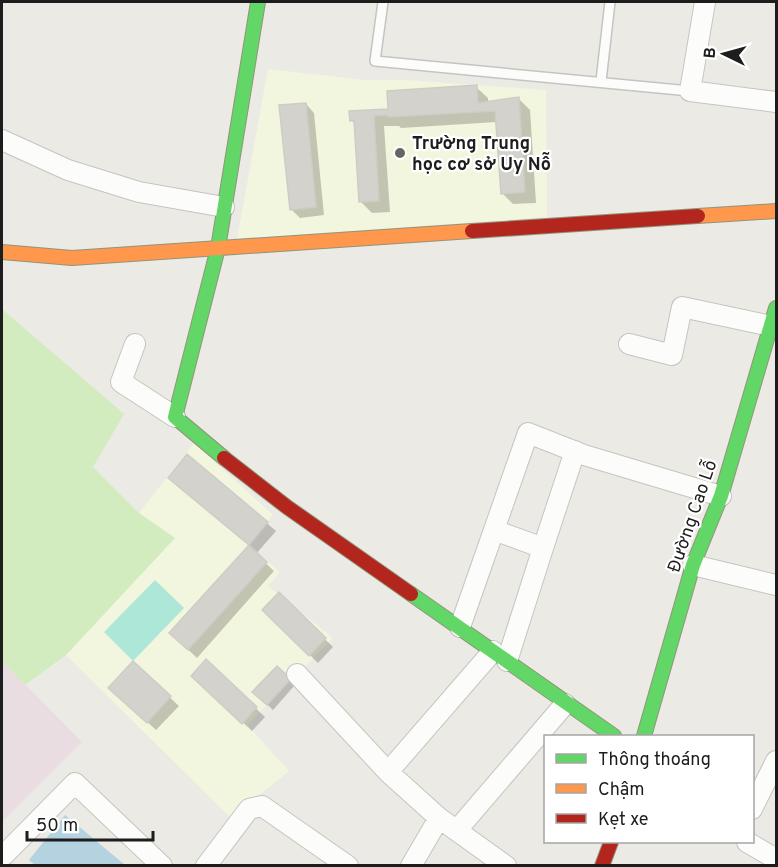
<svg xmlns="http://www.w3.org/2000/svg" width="778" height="867" font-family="Overpass,sans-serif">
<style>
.industrial{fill:#eadde2}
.education{fill:#f3f6de}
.grass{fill:#d2ecc0}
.pitch{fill:#ace7d7}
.water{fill:#b5d2e1}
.shadow{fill:#0003}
.building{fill:#d4d2cd;stroke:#cfccc5;stroke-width:1.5}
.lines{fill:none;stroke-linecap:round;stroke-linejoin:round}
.lane-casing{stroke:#c4c4c1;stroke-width:12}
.street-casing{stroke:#c4c4c1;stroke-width:22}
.fast-casing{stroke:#90957c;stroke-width:16}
.slow-casing{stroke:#90957c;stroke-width:16}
.jam-casing{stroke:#90957c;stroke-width:16}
.lane{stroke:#fcfcfb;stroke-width:9}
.street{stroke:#fcfcfb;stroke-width:20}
.fast{stroke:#63d668;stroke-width:14}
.slow{stroke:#ff974d;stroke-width:14}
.jam{stroke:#b3261e;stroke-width:14}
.poi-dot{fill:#656563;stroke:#fff;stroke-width:2}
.labels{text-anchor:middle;stroke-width:4.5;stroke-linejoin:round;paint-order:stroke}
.poi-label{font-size:18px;font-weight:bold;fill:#1d1d1d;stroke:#fff;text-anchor:start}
.street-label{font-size:18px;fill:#1d1d1d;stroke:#fff}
</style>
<rect width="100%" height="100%" fill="#eceae4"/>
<path class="industrial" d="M2,661L82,742L2,822Z"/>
<path class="education" d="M268,69L365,80H406L546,90L547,217L237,239Z
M194,443L273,515L249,545L280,572L268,586L333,638L247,725L289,771L231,818L66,655L174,538L139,513Z"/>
<path class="grass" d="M2,309L124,414L93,467L139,513L175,538L66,655L25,685L2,661Z"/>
<path class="pitch" d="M155,580L184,608L133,661L104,632Z"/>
<path class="water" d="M65,815L125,865H35L29,860Z"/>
<path class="shadow" d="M476,87L488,98V103L519,99L530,110L536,203L513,204L502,193L497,122L401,128L399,126H384L390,212L372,213L361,202L356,125L351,120Z
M306,104L314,113L324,215L300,218L291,209Z
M188,456L276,531L256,554L274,571L197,658L180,642L250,546L178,486Z
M279,594L333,647L318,663L264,610Z
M206,661L265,717L252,731L201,684Z
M133,663L179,706L156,730L119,696Z
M277,668L295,685L273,710L254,692Z"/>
<path class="building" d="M477,85L478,103L519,97L525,192L501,194L495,111L388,117V115L374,116L379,201L359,202L354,120L350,121L349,111L388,109L387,91Z
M306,103L316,207L290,210L279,105Z
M187,454L268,522L249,545L168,478Z
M249,545L267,562L188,650L169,633Z
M279,592L326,638L309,656L262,610Z
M206,659L257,707L242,724L191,676Z
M133,661L171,696L147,723L108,688Z
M277,666L291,679L267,705L252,692Z"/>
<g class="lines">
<defs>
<path id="lane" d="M383,2L375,61L690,91
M601,81L610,2"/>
<path id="street" d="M705,2L690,91L776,102
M2,140L68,170L139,192L224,207
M135,344L121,382L175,417
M629,344L672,355L682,307L771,326
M494,530L543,548L575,451
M693,565L776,585
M460,627L528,433L584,455L721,496
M507,661L543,548
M297,674L388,772L439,818L506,866
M388,772L493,651
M752,809L776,761
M457,830L565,704
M747,842L776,859
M4,855L75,783L162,866
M206,866L249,809L262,806L348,866
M411,866L439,818"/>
<path id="fast" d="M224,458L175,417L218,248L258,2
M411,594L614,736
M644,736L693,565L721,496L776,308"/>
<path id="slow" d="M698,216L776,211
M2,252L72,258L472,231"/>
<path id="jam" d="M472,231L698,216
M224,458L287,507L411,594
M602,866L611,842"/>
</defs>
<use href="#lane" class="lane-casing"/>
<use href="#street" class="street-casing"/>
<use href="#fast" class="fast-casing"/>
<use href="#slow" class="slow-casing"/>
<use href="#jam" class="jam-casing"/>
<use href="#lane" class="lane"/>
<use href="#street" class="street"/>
<use href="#fast" class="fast"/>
<use href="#slow" class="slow"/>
<use href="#jam" class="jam"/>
</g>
<circle class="poi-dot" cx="400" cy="153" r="6"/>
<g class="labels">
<g class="poi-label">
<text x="412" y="149">Trường Trung<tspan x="412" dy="21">học cơ sở Uy Nỗ</tspan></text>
</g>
<g class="street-label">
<text transform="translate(692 516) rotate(-71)" y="6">Đường Cao Lỗ</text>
</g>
</g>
<rect width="778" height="867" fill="none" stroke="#1d1d1d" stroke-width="6"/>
<rect x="544" y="735" width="210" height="108" fill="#ffffff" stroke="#a5a5a5" stroke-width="1.5"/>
<rect x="556" y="754" width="30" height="9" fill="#63d668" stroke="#a5a5a5" stroke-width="1.5"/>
<text x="598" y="765" font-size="18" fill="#1d1d1d">Thông thoáng</text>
<rect x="556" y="784" width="30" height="9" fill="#ff974d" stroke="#a5a5a5" stroke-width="1.5"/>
<text x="598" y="795" font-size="18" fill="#1d1d1d">Chậm</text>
<rect x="556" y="814" width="30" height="9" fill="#b3261e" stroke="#a5a5a5" stroke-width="1.5"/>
<text x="598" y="825" font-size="18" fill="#1d1d1d">Kẹt xe</text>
<g transform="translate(724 54) rotate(275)" stroke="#ffffff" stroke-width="4.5" paint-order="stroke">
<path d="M0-4.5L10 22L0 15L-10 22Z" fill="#1d1d1d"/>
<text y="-9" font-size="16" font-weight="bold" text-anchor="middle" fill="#1d1d1d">B</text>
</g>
<path d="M27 831v9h126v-9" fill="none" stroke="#1d1d1d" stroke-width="3"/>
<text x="36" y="831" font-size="18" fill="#1d1d1d" stroke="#ffffff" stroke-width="4.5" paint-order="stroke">50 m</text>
</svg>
